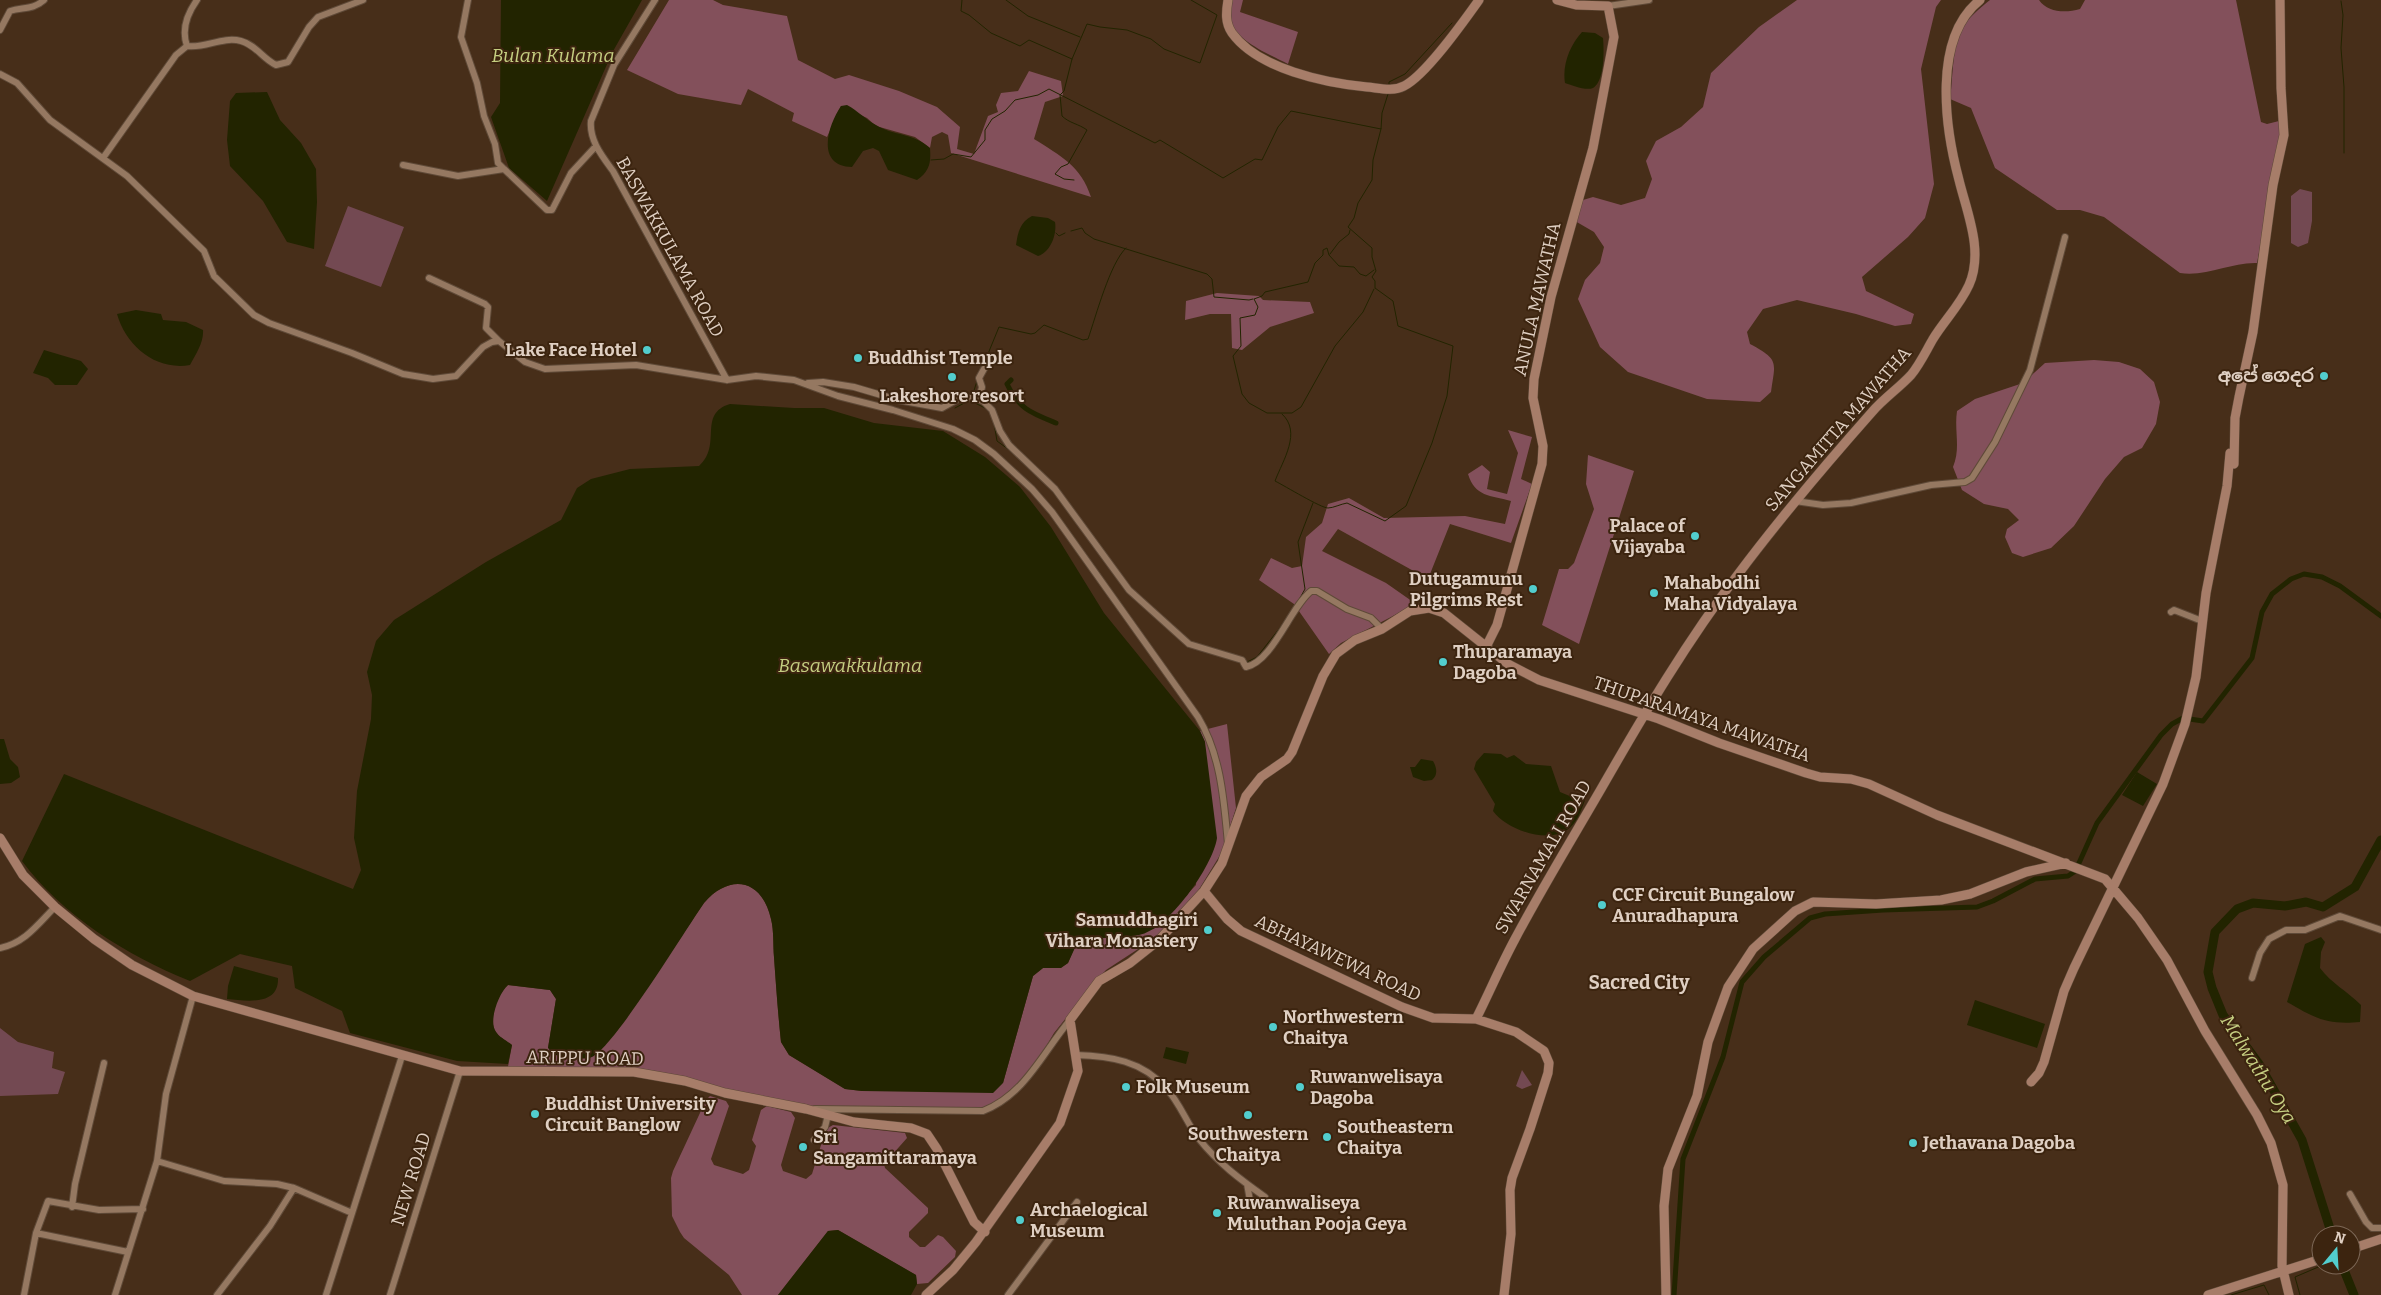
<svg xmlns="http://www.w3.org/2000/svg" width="2381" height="1295" font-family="Bitter,'Noto Sans Sinhala',serif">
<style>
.green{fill:#734952}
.forest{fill:#83505b}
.water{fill:#222400}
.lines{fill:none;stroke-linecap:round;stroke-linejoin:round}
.stream{stroke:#222400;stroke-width:1}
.canal{stroke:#222400;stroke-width:5}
.river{stroke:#222400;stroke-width:9}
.street-casing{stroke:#5f4a38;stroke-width:8}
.secondary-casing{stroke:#5f4a38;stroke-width:10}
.street{stroke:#957861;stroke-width:6}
.secondary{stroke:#a77d69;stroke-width:9}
.poi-dot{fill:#52cdcd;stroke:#3c240f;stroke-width:2}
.labels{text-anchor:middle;stroke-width:4;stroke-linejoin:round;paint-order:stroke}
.street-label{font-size:18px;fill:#dfcfc2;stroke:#3c240f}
.poi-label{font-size:18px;font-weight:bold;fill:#dfcfc2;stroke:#3c240f;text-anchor:start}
.water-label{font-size:19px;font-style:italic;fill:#c5ce81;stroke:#3c240f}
.neighbourhood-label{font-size:19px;font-weight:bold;fill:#dfcfc2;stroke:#3c240f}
</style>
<rect width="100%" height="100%" fill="#472e19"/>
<path class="green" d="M2300,189L2312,192V221L2308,243L2298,247L2291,243V196Z
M348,206L404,227L381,287L325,266Z
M0,1028L18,1042L54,1052L52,1068L65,1072L58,1094L0,1096Z
M1522,1070L1532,1085L1522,1089L1516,1086Z"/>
<path class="forest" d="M669,0H713L723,5L787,16L798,60L835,79L849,75L899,91L937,107L960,127L957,149L974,154L988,116L998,112L996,105L1001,93L1018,91L1029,71L1061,81L1063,96L1045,102L1034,139C1061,156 1081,166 1091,197L951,153L948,135L942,132L932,137L930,148L915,137L876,126L867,118L841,106L827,137L792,121L794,113L748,89L741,105L678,94L627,70Z
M1231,0H1243L1240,12L1298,32L1288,64C1272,56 1233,39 1230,20C1229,14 1230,6 1231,0Z
M1797,0H1941L1936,7L1921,69L1934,184L1925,218L1908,237L1862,277L1866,291L1914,314L1911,324L1895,326L1856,314L1797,300L1763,309L1747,332L1750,344C1780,360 1775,362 1771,392L1760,402L1707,399L1628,372L1600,347L1578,299L1585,280L1600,263L1604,247L1594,232L1575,221L1583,200L1593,197L1621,205L1645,198L1652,179L1646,161L1656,141L1681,127L1703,107L1711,73L1759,27Z
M1990,0H2039C2048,13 2066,13 2080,9L2085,0H2236L2261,122L2267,124L2279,121L2282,134L2257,263C2231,262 2207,277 2180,273L2104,217L2080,210H2057L1995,168L1971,108L1950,99C1953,80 1952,44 1962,28C1969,17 1980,8 1990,0Z
M1217,293L1259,296L1263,300L1310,302L1314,313L1270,327L1242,350L1232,348L1231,314H1210L1185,320L1186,301Z
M2094,360L2119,362L2140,369L2154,382L2160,402L2156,424L2142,448L2124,457L2105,479L2074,526L2051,548L2023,557L2012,553L2005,537L2007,529L2019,520L2008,509L1984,504L1962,490L1953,467C1961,448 1954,431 1957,411L1975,399L2023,383L2045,363Z
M1508,430L1532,437L1521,479L1532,484L1511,543L1450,524L1428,579L1338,529L1322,551L1386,583L1416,604L1341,643L1329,654L1294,604L1259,580L1271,558L1292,568L1302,566L1306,537L1322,523L1328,504L1349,498L1384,518L1465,516L1505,524L1511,501C1490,495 1475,497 1468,474L1482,465L1490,472L1487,489L1507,494L1518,453Z
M1588,455L1634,471L1579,644L1542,625L1559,569H1568L1574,563L1594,509L1586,484Z
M1227,724L1236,808L1222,852L1198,891L1158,936L1106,970L1094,983L1054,1033L1024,1083L1010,1096L980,1109H806L634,1072H507L512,1045C507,1041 499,1037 496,1032C487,1020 498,993 508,985L550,990L556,999L548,1048L617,1031L704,903C730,873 762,879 771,919C774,931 773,945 774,957C776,985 778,1014 781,1042L789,1055L845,1089L862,1091L1003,1083L1033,976L1043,968H1060L1068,963L1077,942L1154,929L1196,885L1205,742L1200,731Z
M710,1096L726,1101L729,1106L711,1159L714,1165L743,1174L749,1170L756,1146L752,1140L761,1110L767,1106L791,1112L795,1118L781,1165L783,1171L806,1179L812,1174L826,1129L833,1125L905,1133L907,1138L884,1164L885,1168L928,1208V1213L909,1232V1237L920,1247H925L938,1235L943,1237L956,1251L955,1257L928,1283L917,1284L916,1275L838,1230L828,1231L778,1295H742L729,1275L684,1238L680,1232L672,1216L671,1178L673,1171L706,1100Z"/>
<path class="water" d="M501,0H642L612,53L547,201L509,168L491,117L500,103Z
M1582,32L1595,33L1603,38C1604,49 1605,81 1593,88C1586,91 1571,85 1565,83C1562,65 1570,45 1582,32Z
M267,92L280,120L301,143L316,169L317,202L314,249L287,242L263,201L230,166L227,140L230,101L236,93Z
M847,105C858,111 865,119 876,125C894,136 914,133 930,148C931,162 930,171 917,180L888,170L879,151L873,148L863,151L852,167C815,166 828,125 841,106Z
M1032,216L1048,218L1055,222C1057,234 1051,252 1038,256L1016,245C1018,232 1020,222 1032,216Z
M136,310L161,314L163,320L186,322L203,330C204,342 196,354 190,365C156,371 126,346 117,314Z
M44,350L81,361L88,369L77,385H55L48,378L33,373Z
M730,404L794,408H824L874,423L943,431L985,457L1020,487L1051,527L1104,613L1200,731L1205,742L1217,838C1213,866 1168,930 1139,935C1119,939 1098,936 1078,941L1068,963L1061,968H1043L1033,976L1003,1083L993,1093L862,1091L845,1089L789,1055L781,1042C778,1014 776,985 774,957C773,945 774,931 771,919C762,879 730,873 704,903C686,929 614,1047 592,1057C582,1061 565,1056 554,1055L548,1048L556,999L550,990L508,985C499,993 488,1021 496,1032C499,1037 507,1041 512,1045L508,1064L457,1061L350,1033L342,1011L295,988L292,966L240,954L190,981C126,955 63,916 22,861L64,774L353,889L361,870L354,838L357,791L371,719L372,695L367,672L376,641L394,620L486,562L561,520L577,488L591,479L630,469L699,466C723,445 697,414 730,404Z
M0,739H4L10,759L18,767L20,777L11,783L0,784Z
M1484,753L1501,754L1507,758L1514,755L1526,764L1551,766L1560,792L1572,797L1579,794L1585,800C1581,811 1577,823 1567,830C1546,844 1506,829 1493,811L1495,804L1474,769L1476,762Z
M1421,759L1433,761C1437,768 1438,775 1432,780L1424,781L1413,777L1410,767H1415Z
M2137,772L2157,784L2143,806L2122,795Z
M2321,937L2325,942L2321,952L2320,968C2331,983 2347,991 2361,1005L2360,1022C2326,1025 2315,1018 2287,1002L2305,944Z
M234,966L278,978C279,1006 247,1001 227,999L228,986Z
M1975,1000L2045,1024L2037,1048L1967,1025Z
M1166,1047L1189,1052L1186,1064L1163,1058Z
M838,1230L916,1275L917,1284L911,1295H778L828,1231Z"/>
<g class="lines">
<path class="stream" d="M962,0L961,11L969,15L991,33L1020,46L1029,40L1072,59
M1006,0L1028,16L1080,37
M2341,1L2343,15L2341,48L2344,87V153
M1389,85V82L1405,74L1452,23
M931,160L944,159L953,154L971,157L985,140V130L992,119L1005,111L1015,100L1038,95L1049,89L1155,143L1160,140L1223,178L1255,159L1262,160L1278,127L1291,111L1381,129L1382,113L1388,94
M1074,180L1064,179L1055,174L1061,167L1068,164L1087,130C1079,124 1069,123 1062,116L1060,95L1064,91L1072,59L1087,24L1100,27L1127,30L1151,39L1164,49L1200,63L1217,15L1191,0
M1071,231L1082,228L1085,233L1094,239L1207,274L1212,279L1214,297L1249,300L1253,299
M1056,233L1059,236L1065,233
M1330,254L1339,242L1349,234L1350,230
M1374,270L1366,276L1360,274L1354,267L1339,266L1329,255L1327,248L1323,250V255L1315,263L1308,282L1265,292L1262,296L1254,299L1258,307L1255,315L1240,318L1241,346L1233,356L1242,394L1249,403L1267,413H1292L1301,407L1335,346L1363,312L1374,289
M983,366L999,327L1031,334L1035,333L1044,325L1083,340L1088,339C1096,316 1110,263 1126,248
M972,397L977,381
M971,401L987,409
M955,408L970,400
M1282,414C1302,432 1283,460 1275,481C1285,486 1321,508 1328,508C1333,508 1341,504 1347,503L1385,521L1406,506L1432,443L1447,396L1453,346L1398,326L1393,301L1375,288V281L1372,277L1376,271L1372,257V248L1348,227L1354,218L1358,203L1372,180L1373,160L1381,129
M994,423L997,441L1012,452
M1051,489L1056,496
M1126,591L1138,602
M1300,598L1305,589L1298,542L1313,503
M1247,662L1257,657L1286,620
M2231,1295L2264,1285L2269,1295
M2300,1295L2295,1277L2323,1265"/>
<path class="canal" d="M1011,380L1007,384C1019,409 1031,413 1056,423
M1674,1295L1683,1159L1723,1057L1742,982L1764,957L1810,918L1825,914L1883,910L1977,907L1993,901L2035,879L2068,876L2074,872L2079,863L2097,823L2161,735L2172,724L2183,718L2203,721L2252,658L2262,612L2272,594L2291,579L2304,574L2322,577L2340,586L2381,616"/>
<path class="river" d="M2332,1235L2302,1140L2259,1064L2223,1015L2212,988L2208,972L2215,932L2237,909L2253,903L2285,906L2306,902L2323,907L2355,887L2381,840
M2342,1265L2354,1295"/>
<defs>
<path id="street" d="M197,0C187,14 181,29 187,46C205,49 222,36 241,41C256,45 263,59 276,65L288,62L309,27L318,17L363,0
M468,0L461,37L477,83L484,116L495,144L498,163L504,169L547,210H552L571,173L596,146
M655,0L614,65L591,121C589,140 602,156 613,171L727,380
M1608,6L1649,0
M0,30L10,11C23,7 33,10 44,0
M0,74L17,83L50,120L127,176L204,251L214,276L254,315L269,323L352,353L403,374L433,379L456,376L483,347L492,342L499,341L525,362L545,369L636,365L727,380L756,376L794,380L838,396L893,410L953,429L975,440L994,454L1032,489L1052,512L1198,717C1221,755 1224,801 1228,844
M103,158L176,55L187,46
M403,165L458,176L504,169
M429,278L485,304L488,307L486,328L499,341
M808,383L823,382L854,387L898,400L942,408L960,398H975L983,401L992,410L1000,431L1009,445L1055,489L1129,590L1189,644L1242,660L1246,667C1273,661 1290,608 1311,591H1317L1347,609L1371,618L1382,629
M979,400L982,387L979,378L984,369
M1795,501L1823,505L1851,503L1931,485L1965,482L1972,478L1995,442L2030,370L2065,237
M2171,612L2174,610L2202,621
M0,948C25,943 38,924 55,907
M2252,978L2260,953L2269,939L2286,930H2305L2340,916L2381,930
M1076,1055C1111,1056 1142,1061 1166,1088C1180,1103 1187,1124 1199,1139C1218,1163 1241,1180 1265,1197L1251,1206L1247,1184
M815,1109L983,1111C1025,1095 1043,1052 1070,1020
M814,1140L825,1127L828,1115
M157,1161L224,1181L277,1184L294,1188L352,1213
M2350,1194L2366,1222L2372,1228H2381
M72,1207L75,1184L104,1063
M36,1233L128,1252
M24,1295L36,1233L48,1201L99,1210L143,1209
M115,1295L157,1161L166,1094L193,996
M217,1295L270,1226L294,1188
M326,1295L402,1056
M390,1295L460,1071
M1008,1295L1077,1202"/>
<path id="secondary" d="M1228,0C1226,12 1225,23 1232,33C1258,69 1325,83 1367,87C1379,88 1393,92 1404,86C1426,75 1464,21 1479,0
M1486,647L1497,625L1542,464L1543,446L1533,398L1534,379L1551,297L1593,148L1614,37L1608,6L1576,5L1557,0
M0,838L23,875L55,907L94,939L132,965L193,996L460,1071L634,1072L685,1081L725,1093L806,1109L854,1122L911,1128L927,1134L937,1149L974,1222L985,1232
M1204,891L1227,919L1241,931L1402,1007L1433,1018L1476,1019L1516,1032L1544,1051L1549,1063L1548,1073L1530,1129L1512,1178L1510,1190L1511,1234L1504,1295
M1476,1019C1489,993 1501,965 1515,939C1542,888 1572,839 1601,789C1644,714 1687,641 1739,573C1781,517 1826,464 1872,412C1884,398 1899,388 1911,375C1920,364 1926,351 1933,339C1944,321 1960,305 1969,285C1984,251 1967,213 1959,180C1945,128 1932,38 1980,0
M2031,1082L2039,1073L2044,1062L2064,991L2074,968L2163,784L2185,724L2196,677L2206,593L2227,486L2230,453L2234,464L2235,418L2239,397L2253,332L2273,185L2284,135L2281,88L2280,0
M2351,1249L2381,1239
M926,1295L953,1270L976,1242L1060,1123L1078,1071L1070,1020L1099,981L1130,963L1159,940L1204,891L1222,863L1246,796L1261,777L1287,759L1292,752L1323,676L1336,654L1355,640L1382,629L1410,611L1429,608L1444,613L1508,664L1539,680L1659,719L1719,743L1806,773L1820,777L1851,779L1869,784L1937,815L2105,879L2138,918L2167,960L2205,1031L2257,1115L2271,1143L2283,1185L2282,1266L2289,1295
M1666,1295L1664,1206L1668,1169L1697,1096L1708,1042L1728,987L1753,949L1795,911L1813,902L1876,904L1941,900L1970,894L2026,872L2066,863
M2208,1295L2321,1259"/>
</defs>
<use href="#street" class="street-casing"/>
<use href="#secondary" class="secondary-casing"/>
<use href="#street" class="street"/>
<use href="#secondary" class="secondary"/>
</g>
<g class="poi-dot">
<circle cx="647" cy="350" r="5"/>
<circle cx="858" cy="358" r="5"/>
<circle cx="2324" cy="376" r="5"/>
<circle cx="952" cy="377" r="5"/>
<circle cx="1695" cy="536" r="5"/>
<circle cx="1533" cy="589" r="5"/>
<circle cx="1654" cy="593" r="5"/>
<circle cx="1443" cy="662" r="5"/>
<circle cx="1602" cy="905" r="5"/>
<circle cx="1208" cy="930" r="5"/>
<circle cx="1273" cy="1027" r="5"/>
<circle cx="1126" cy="1087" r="5"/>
<circle cx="1300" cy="1087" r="5"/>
<circle cx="535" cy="1114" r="5"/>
<circle cx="1248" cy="1115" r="5"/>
<circle cx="1327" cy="1137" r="5"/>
<circle cx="1913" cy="1143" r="5"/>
<circle cx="803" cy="1147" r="5"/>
<circle cx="1217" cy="1213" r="5"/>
<circle cx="1020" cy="1220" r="5"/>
</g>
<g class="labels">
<g class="street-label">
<text transform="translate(670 247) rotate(61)" y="6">BASWAKKULAMA ROAD</text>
<text transform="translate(1537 299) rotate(-77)" y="6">ANULA MAWATHA</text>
<text transform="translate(1838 429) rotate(-49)" y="6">SANGAMITTA MAWATHA</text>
<text transform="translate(1702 719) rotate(19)" y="6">THUPARAMAYA MAWATHA</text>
<text transform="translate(1543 857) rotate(-60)" y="6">SWARNAMALI ROAD</text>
<text transform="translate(1338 958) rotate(25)" y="6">ABHAYAWEWA ROAD</text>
<text transform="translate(585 1058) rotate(1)" y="6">ARIPPU ROAD</text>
<text transform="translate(411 1179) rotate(-73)" y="6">NEW ROAD</text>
</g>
<g class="poi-label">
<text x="637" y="356" text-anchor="end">Lake Face Hotel</text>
<text x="868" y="364">Buddhist Temple</text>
<text x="2314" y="382" text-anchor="end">අපේ ගෙදර</text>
<text x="952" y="402" text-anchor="middle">Lakeshore resort</text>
<text x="1685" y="532" text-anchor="end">Palace of<tspan x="1685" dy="21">Vijayaba</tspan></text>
<text x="1523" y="585" text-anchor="end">Dutugamunu<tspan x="1523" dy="21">Pilgrims Rest</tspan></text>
<text x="1664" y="589">Mahabodhi<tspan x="1664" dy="21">Maha Vidyalaya</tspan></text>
<text x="1453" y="658">Thuparamaya<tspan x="1453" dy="21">Dagoba</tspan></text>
<text x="1612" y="901">CCF Circuit Bungalow<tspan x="1612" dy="21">Anuradhapura</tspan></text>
<text x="1198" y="926" text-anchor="end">Samuddhagiri<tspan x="1198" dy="21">Vihara Monastery</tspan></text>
<text x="1283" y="1023">Northwestern<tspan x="1283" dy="21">Chaitya</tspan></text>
<text x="1310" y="1083">Ruwanwelisaya<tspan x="1310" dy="21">Dagoba</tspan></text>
<text x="1136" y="1093">Folk Museum</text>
<text x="545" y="1110">Buddhist University<tspan x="545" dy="21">Circuit Banglow</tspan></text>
<text x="1337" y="1133">Southeastern<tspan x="1337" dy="21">Chaitya</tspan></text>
<text x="1248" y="1140" text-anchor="middle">Southwestern<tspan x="1248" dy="21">Chaitya</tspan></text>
<text x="813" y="1143">Sri<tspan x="813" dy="21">Sangamittaramaya</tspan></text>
<text x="1923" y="1149">Jethavana Dagoba</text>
<text x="1227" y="1209">Ruwanwaliseya<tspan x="1227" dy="21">Muluthan Pooja Geya</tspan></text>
<text x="1030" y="1216">Archaelogical<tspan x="1030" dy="21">Museum</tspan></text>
</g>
<g class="water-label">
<text x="553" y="62">Bulan Kulama</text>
<text x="850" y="672">Basawakkulama</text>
<text transform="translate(2259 1069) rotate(58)" y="7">Malwathu Oya</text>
</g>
<g class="neighbourhood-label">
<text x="1639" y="989">Sacred City</text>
</g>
</g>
<g transform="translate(2336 1250) rotate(18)"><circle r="24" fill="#3c240f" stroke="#7d6857"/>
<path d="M0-4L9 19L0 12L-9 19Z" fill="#52cdcd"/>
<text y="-8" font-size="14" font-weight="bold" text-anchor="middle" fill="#dfcfc2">N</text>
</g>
</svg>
